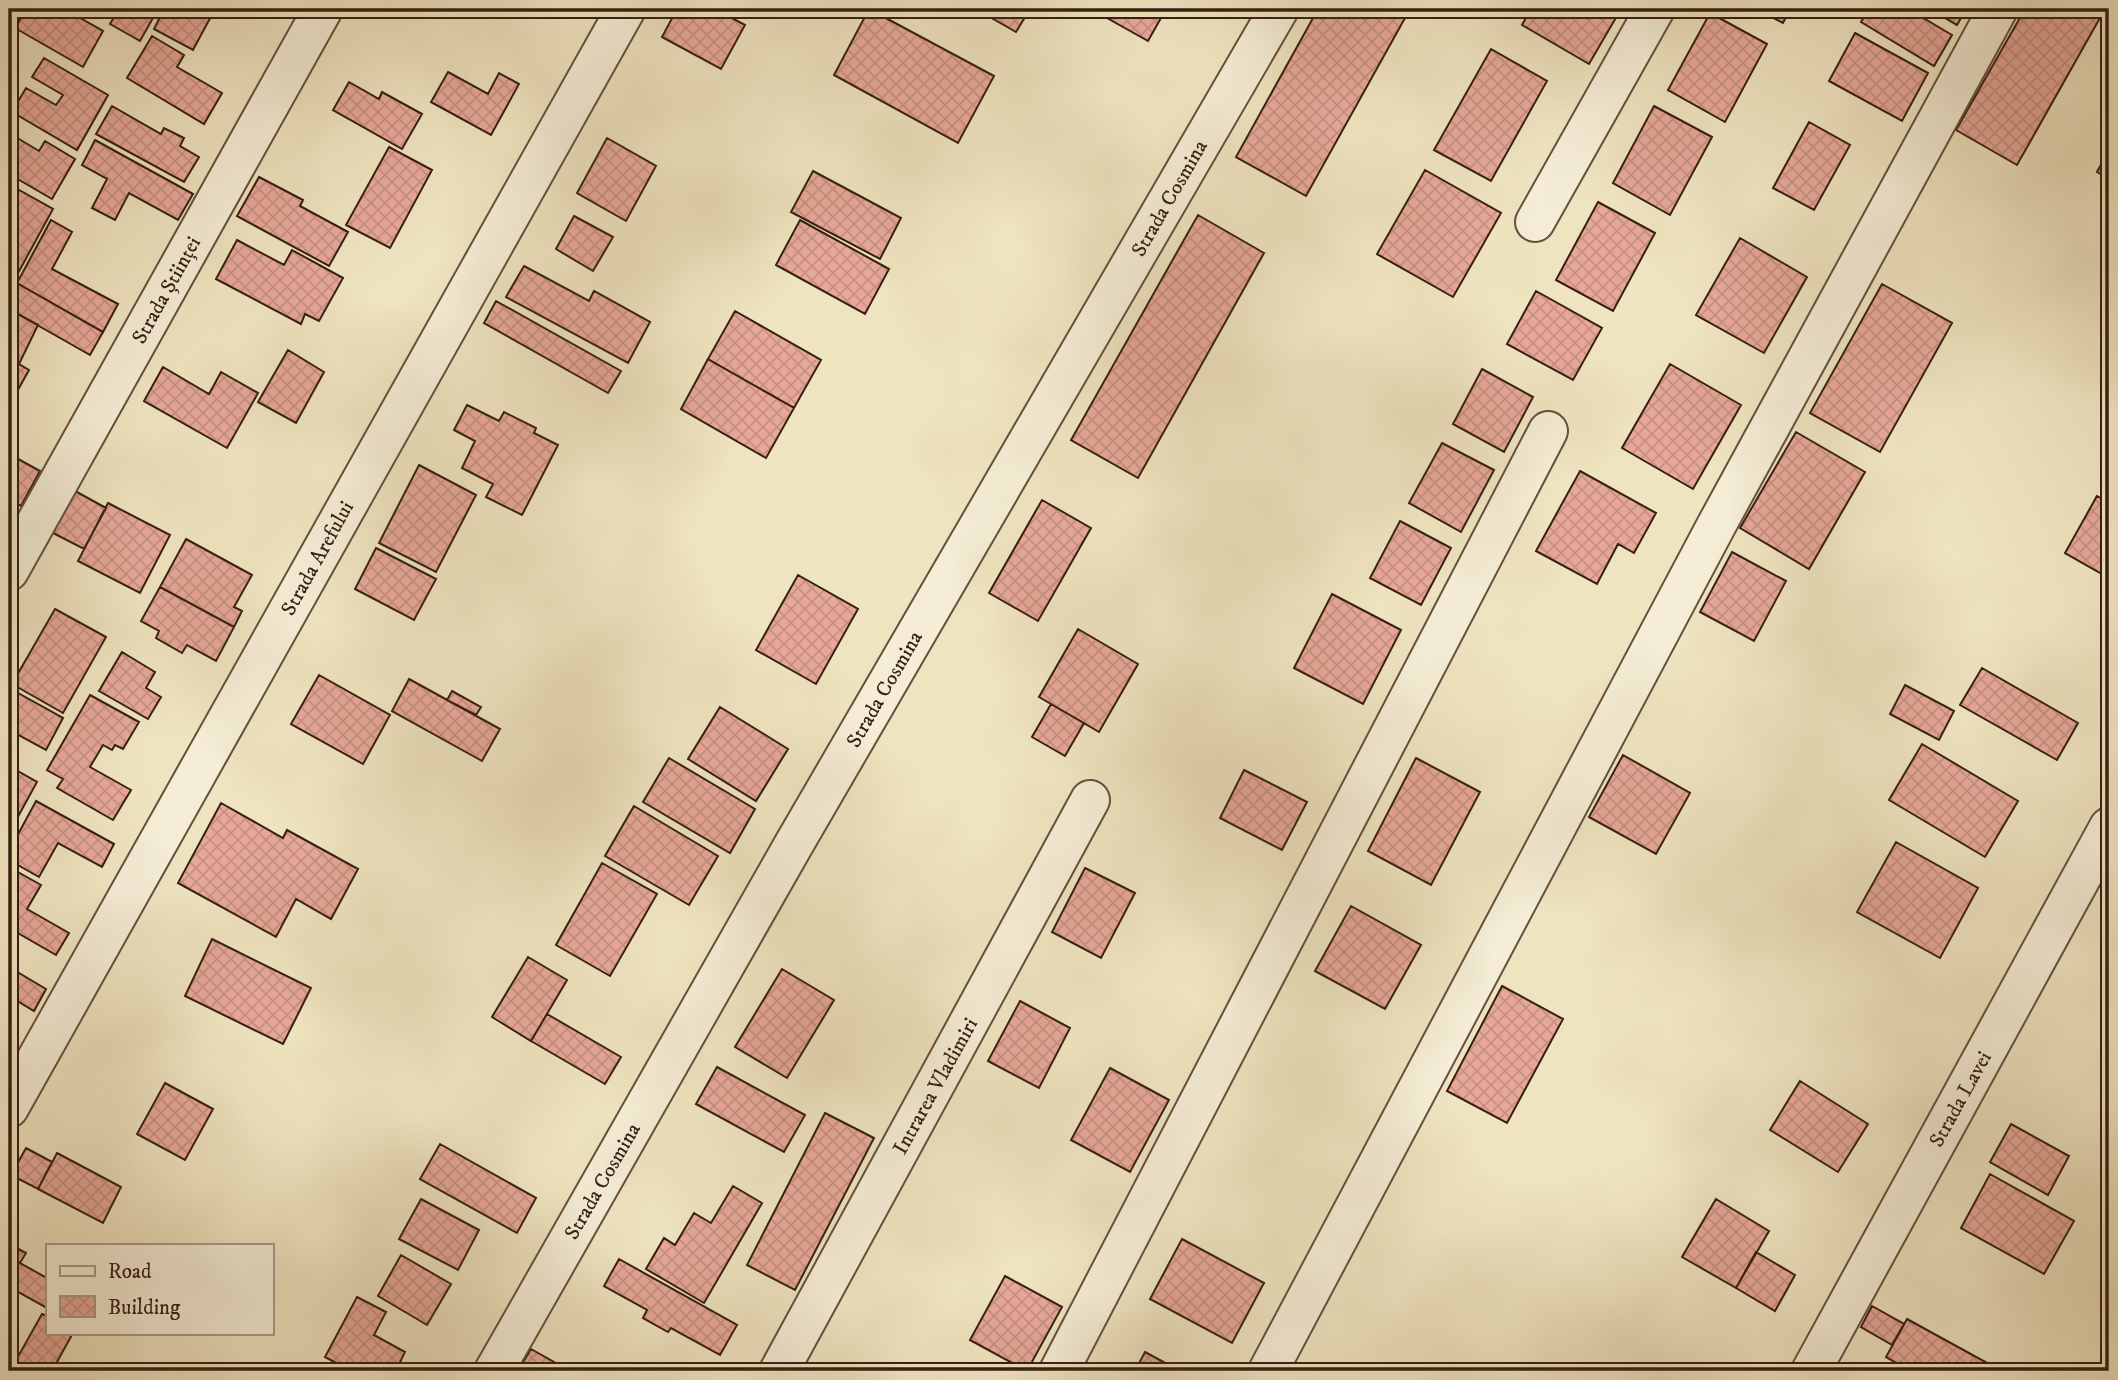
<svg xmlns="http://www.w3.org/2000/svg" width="2118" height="1380" font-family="'IM FELL DW Pica',serif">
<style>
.building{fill:url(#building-cross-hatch);stroke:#361e11;stroke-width:2}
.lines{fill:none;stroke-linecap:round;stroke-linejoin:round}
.minor-casing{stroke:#64503d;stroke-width:42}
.minor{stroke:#f5edd6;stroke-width:38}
.labels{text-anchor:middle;stroke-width:6;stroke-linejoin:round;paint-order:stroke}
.street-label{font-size:21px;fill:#361e11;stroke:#f5edd6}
</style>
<defs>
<pattern id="building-cross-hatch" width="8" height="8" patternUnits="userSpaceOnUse" patternTransform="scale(1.75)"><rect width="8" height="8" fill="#e7a898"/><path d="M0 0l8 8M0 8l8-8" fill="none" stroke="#c79082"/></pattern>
</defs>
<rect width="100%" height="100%" fill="#efe4c0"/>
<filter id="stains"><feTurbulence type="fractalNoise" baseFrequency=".00286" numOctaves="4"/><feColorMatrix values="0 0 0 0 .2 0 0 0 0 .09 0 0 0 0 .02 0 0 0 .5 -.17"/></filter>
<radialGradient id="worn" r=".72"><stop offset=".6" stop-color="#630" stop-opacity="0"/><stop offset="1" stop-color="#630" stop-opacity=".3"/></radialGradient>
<path class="building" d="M26,9H33L46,16L50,9H64L103,31L83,67L15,28Z
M119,9H158L140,41L110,24Z
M164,9H215L193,50L154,29Z
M677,9H715L745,25L721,69L662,37Z
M869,9L994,76L958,143L834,75Z
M976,9H1030L1016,32Z
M1091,9H1166L1148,41Z
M1318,9H1410L1306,196L1236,157Z
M1531,9H1621L1589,64L1522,25Z
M1756,9H1790L1783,23Z
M1869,9H1908L1952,35L1934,66L1861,22Z
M1930,9H1966L1957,25Z
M2025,9H2105L2017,165L1956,130Z
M1710,13L1767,44L1725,122L1668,90Z
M1855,33L1928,73L1902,121L1829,81Z
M152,36L184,55L177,67L222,93L204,124L127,78Z
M1491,49L1547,81L1491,181L1434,150Z
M44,58L108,95L77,150L12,112L26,88L56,105L63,95L32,77Z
M448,72L488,94L499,73L519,84L491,135L431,102Z
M349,82L379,99L382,92L422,114L402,149L333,110Z
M112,106L161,134L164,128L184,138L180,146L199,157L184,182L96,134Z
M1654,106L1712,137L1670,215L1613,183Z
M1809,122L1850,145L1814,210L1773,188Z
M9,133L39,151L45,141L75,159L52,199L9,174Z
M607,138L656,166L626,221L577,193Z
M95,140L193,194L178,220L129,193L115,220L92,208L107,179L82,165Z
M389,147L432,170L390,248L346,225Z
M2109,150V179L2097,172Z
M1425,170L1501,213L1453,297L1377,254Z
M813,171L901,218L880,259L791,212Z
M259,177L303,200L300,206L348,232L329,266L237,216Z
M12,186L53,209L17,275L9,271V192Z
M1598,202L1655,233L1613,311L1556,280Z
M1198,215L1264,253L1138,478L1071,440Z
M574,216L613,237L593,271L556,249Z
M51,220L72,232L52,269L118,304L103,332L17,283Z
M800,220L889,269L865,314L776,265Z
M1740,238L1807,277L1764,353L1696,315Z
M237,240L284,265L292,250L343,278L319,321L305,314L301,324L216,279Z
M524,266L589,301L594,291L650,322L628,363L506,297Z
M17,283L103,332L90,355L9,309V298Z
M1882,284L1952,323L1880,452L1810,413Z
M1536,291L1602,328L1573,380L1507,344Z
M496,301L621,371L608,393L484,323Z
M9,309L38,325L19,364L29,370L9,406Z
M735,311L821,360L794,408L708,359Z
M288,350L324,372L296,423L258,402Z
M708,359L794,408L766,458L681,409Z
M1670,364L1741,405L1693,489L1622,448Z
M163,367L209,394L221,372L258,393L227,448L144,401Z
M1482,369L1533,397L1504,452L1453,424Z
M467,405L499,421L504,412L536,428L534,433L558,445L522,515L486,497L493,484L462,468L475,441L454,430Z
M1796,432L1865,472L1809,569L1740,528Z
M1442,443L1494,470L1461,532L1409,503Z
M9,454L40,471L21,506L9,500Z
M419,465L476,495L436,572L379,543Z
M1580,471L1656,513L1634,553L1618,544L1597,584L1536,551Z
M75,491L106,508L84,549L53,533Z
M2097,496L2109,503V578L2065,553Z
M1042,500L1091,528L1038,621L989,593Z
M108,503L170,535L140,593L78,561Z
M1400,521L1451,548L1421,605L1370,578Z
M186,539L252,575L234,607L242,611L234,627L160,587Z
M376,548L436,579L414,620L355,589Z
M1732,552L1786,581L1754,641L1700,612Z
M798,575L858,609L816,684L756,650Z
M160,587L234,627L216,661L187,645L182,653L156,638L159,631L141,621Z
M1332,594L1401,630L1363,704L1294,668Z
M55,609L106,637L63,713L12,684Z
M1078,629L1138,664L1099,732L1039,697Z
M122,652L155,672L146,688L161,697L148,719L99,691Z
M1982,668L2078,723L2057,760L1960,705Z
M319,675L390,715L363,764L291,724Z
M409,679L500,729L482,761L392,711Z
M1905,685L1954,711L1939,740L1890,714Z
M9,688L63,718L46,750L9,730Z
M452,691L481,707L476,715L447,700Z
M90,695L139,722L123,749L115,745L112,750L103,745L90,767L131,790L113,820L57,788L63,779L47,770Z
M1051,704L1084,723L1065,756L1032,737Z
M720,707L788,749L756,801L688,759Z
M1922,744L2018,801L1985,857L1889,800Z
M1623,755L1690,793L1656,854L1589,817Z
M669,758L755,809L730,853L643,802Z
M1416,758L1480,792L1431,885L1368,851Z
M9,766L37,782L9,833Z
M1244,770L1307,802L1282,850L1220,818Z
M36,801L114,844L102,867L58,843L39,877L9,860V851Z
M221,803L283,838L287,830L358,869L331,919L296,899L276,937L178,883Z
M634,806L718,856L689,905L605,856Z
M1896,842L1978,888L1940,958L1857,912Z
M602,863L657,894L610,976L556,945Z
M9,867L41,885L27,909L69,933L56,955L9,928Z
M1085,868L1135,893L1101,958L1052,932Z
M1351,906L1421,945L1385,1009L1315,971Z
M212,939L311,988L283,1044L185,996Z
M528,957L567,980L531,1041L492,1017Z
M9,967L46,989L34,1011L9,996Z
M782,969L834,1000L787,1078L735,1047Z
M1502,986L1563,1019L1507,1123L1447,1091Z
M1020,1001L1070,1028L1039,1088L988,1061Z
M547,1014L621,1057L605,1084L531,1041Z
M717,1067L805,1115L784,1152L696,1104Z
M1110,1068L1169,1100L1130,1172L1071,1140Z
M1800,1081L1868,1124L1838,1172L1770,1130Z
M165,1083L213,1109L185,1160L137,1134Z
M825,1113L874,1138L795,1290L747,1265Z
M2011,1124L2069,1156L2048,1195L1990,1162Z
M440,1144L536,1198L517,1233L420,1179Z
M26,1148L52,1162L38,1189L11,1175Z
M57,1153L121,1187L103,1223L38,1189Z
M1990,1174L2074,1221L2044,1274L1961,1228Z
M733,1186L762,1203L704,1303L646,1269L664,1238L675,1245L694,1213L711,1223Z
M421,1199L479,1230L458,1270L399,1239Z
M1716,1199L1769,1231L1736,1288L1682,1257Z
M1182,1239L1264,1283L1232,1343L1150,1299Z
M9,1244L26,1253L20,1263L9,1257Z
M1756,1252L1795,1275L1775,1311L1736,1288Z
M401,1255L451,1284L427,1325L378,1296Z
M9,1257L47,1278V1308L9,1287Z
M619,1259L737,1325L720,1355L671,1328L668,1332L643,1318L647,1310L604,1286Z
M1005,1276L1062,1307L1027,1371L970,1340Z
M357,1297L386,1312L374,1335L405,1352L400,1362L418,1371H351L325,1357Z
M1872,1306L1904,1324L1892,1345L1861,1327Z
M42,1314L47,1316V1333H73L52,1371H10Z
M1907,1319L2000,1370L1999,1371H1911L1886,1357Z
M531,1349L570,1371H518Z
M1145,1352L1180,1371H1135Z
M1677,1363L1691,1371H1672Z"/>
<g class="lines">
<defs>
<path id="minor" d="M1535,222L1655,9
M9,571L323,9
M9,1108L626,9
M494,1371L794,844L1279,9
M779,1371L1090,800
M1059,1371L1548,431
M1268,1371L1716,526L1998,9
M1811,1371L2109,827"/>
</defs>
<use href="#minor" class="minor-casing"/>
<use href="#minor" class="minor"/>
</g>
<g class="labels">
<g class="street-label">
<text transform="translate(1169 198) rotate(-60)" y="7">Strada Cosmina</text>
<text transform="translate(166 290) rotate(-61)" y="7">Strada Științei</text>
<text transform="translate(317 558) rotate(-61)" y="7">Strada Arefului</text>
<text transform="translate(884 689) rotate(-60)" y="7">Strada Cosmina</text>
<text transform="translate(935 1086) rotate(-61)" y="7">Intrarea Vladimiri</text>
<text transform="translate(1960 1099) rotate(-61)" y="7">Strada Lavei</text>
<text transform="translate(602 1181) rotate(-60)" y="7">Strada Cosmina</text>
</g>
</g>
<rect width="2118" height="1380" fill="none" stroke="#efe4c0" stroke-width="35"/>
<rect x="10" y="10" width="2097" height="1359" fill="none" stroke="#361e11" stroke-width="3.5"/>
<rect x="18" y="18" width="2083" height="1345" fill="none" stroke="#361e11" stroke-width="2"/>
<rect x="46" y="1244" width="228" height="91" fill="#f5edd6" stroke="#a99a87" stroke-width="2"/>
<rect x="60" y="1266" width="35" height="10" fill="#f5edd6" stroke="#a99a87" stroke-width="2"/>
<text x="108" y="1278" font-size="21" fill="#361e11">Road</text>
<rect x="60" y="1296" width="35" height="21" fill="url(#building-cross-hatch)" stroke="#a99a87" stroke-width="2"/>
<text x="108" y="1314" font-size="21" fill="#361e11">Building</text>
<rect width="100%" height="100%" filter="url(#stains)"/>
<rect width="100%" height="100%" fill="url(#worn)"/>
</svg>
